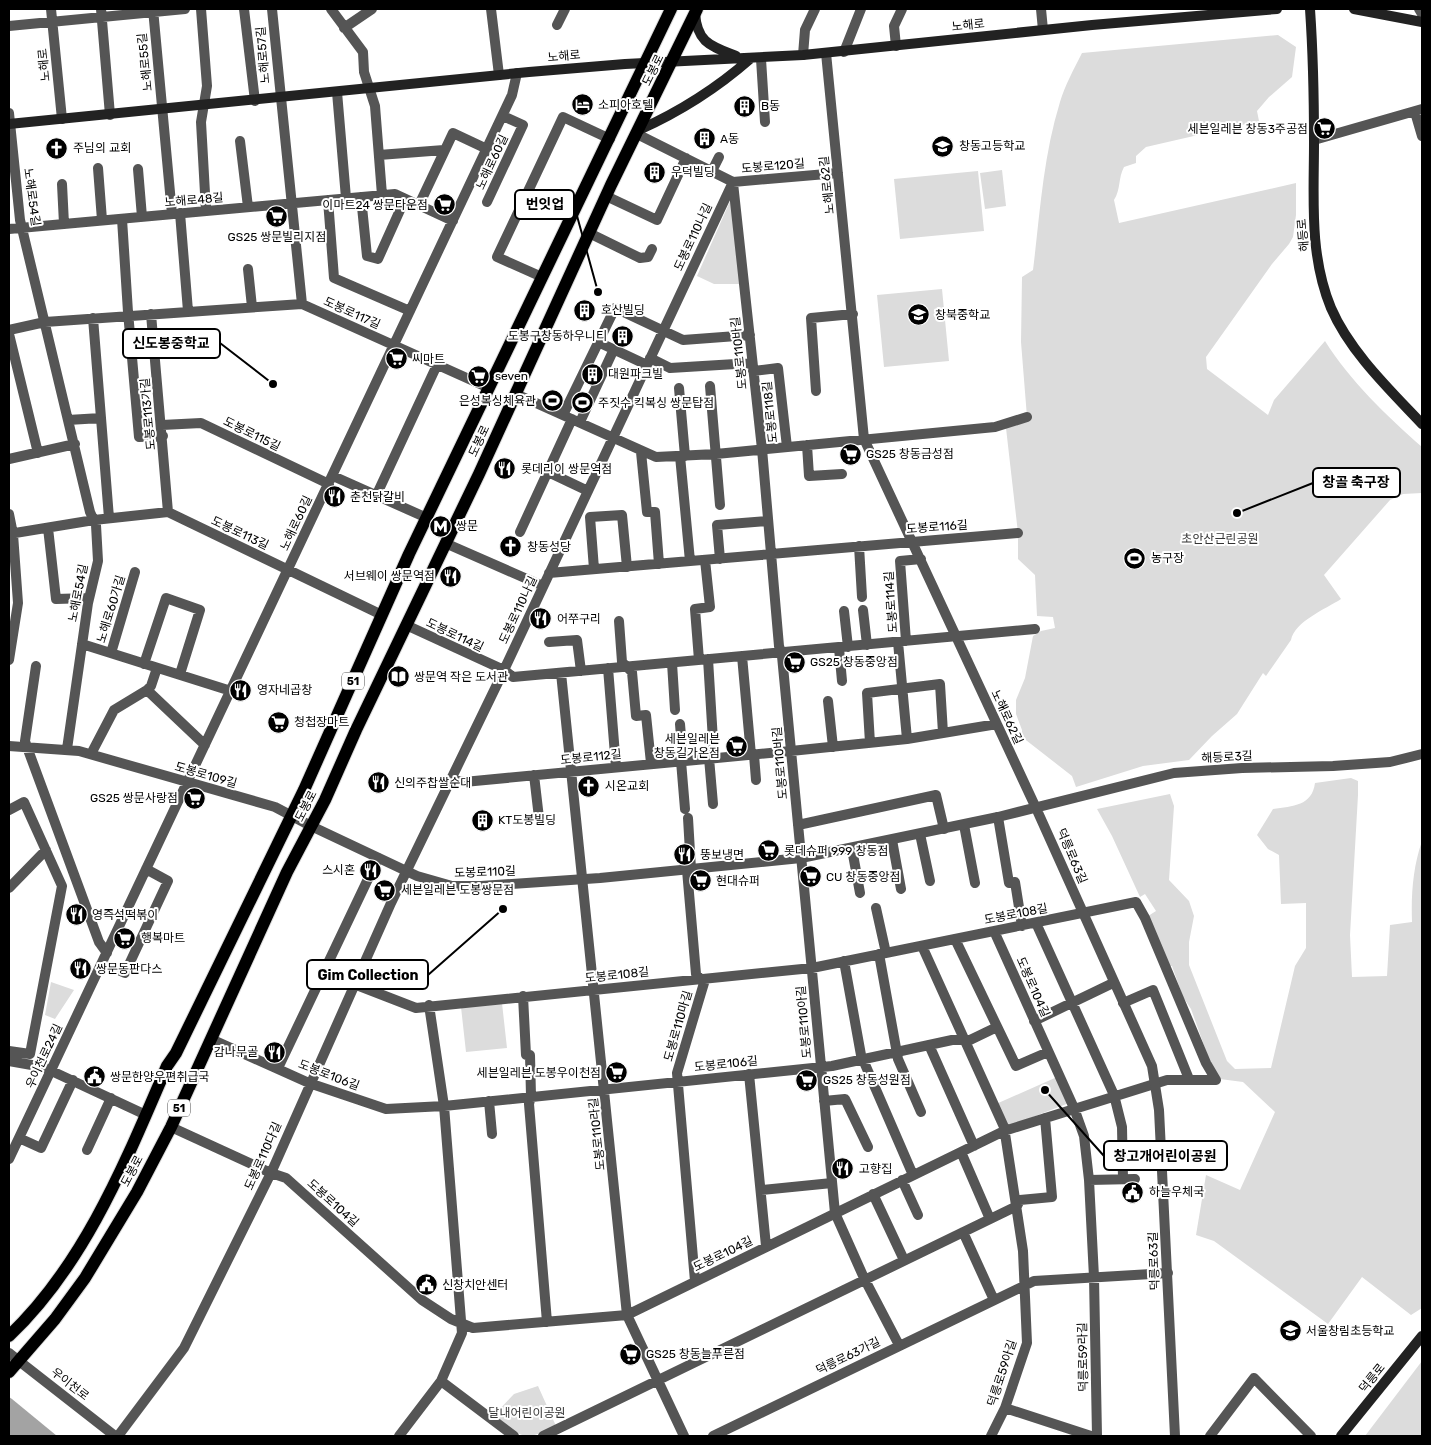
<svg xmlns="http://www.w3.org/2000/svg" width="1431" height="1445" font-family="Rubik,'Noto Sans KR',sans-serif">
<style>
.green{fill:#dcdcdc}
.water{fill:#a3a3a3}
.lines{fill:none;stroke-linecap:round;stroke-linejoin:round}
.primary-casing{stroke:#dbdbdb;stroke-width:14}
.minor{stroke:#555;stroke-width:10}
.tertiary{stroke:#555;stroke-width:10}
.secondary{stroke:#222;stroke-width:10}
.primary{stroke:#000;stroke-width:12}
.labels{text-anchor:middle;stroke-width:4;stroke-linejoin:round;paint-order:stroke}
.shield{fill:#fff;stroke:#4c4c4c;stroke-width:1}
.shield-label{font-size:11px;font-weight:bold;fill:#000}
.street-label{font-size:12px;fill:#000;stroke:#fff}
.poi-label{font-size:12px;fill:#000;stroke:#fff;text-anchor:start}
.park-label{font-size:12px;fill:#333;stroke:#fff}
.leader{fill:none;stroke:#000;stroke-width:2}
.callout-dot{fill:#000;stroke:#fff;stroke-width:2}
.callout{fill:#fff;stroke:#000;stroke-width:2}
.callout-label{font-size:14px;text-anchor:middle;font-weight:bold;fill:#000}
</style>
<rect width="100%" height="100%" fill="#fff"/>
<path class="green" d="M1278,35L1296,47L1292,77L1269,97L1257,111L1259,121L1146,147L1136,156V163L1124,167C1118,178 1121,189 1114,200L1119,223L1296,183V215L1293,237L1289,244L1272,264L1206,357L1207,369L1268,415L1274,400L1325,341C1350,381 1387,416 1422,447V493L1403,494L1390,500L1324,575L1341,599C1326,609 1295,621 1291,640L1266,676L1263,673L1237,714L1212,736L1189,760L1143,766L1076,787L1072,776L1022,737V730L1016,714V700L1025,678L1033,636L1041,631L1055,628L1053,617L1037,616L1035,575L1018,559V533L1006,428L1027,417L1021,342L1022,277L1033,270C1040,214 1043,157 1060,102C1065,85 1074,69 1082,53Z
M1002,170L1006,206L985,209L980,173Z
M978,171L984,231L900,239L894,179Z
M731,199L741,284H714L697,276Z
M942,289L949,361L884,367L877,295Z
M1351,778L1358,781V795L1350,935L1352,977L1387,976L1390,925L1412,922C1411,894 1413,867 1422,841V1308L1411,1315L1362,1277L1328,1324L1214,1241L1196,1235L1206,1175L1240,1190L1275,1112L1243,1082L1220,1079L1210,1062L1191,1009L1183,997L1172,966H1167L1145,918L1156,911L1145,894L1140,897L1112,836L1097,809L1170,794L1174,806L1169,880L1189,901L1194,916L1189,942V965L1227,1061L1235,1069L1271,1068L1295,966L1306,948V903L1281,904L1279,855L1268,849L1257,835L1273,809C1293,806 1312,806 1315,783Z
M51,982L74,990L55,1019L45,1015Z
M502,1003L507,1048L466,1052L461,1007Z
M1057,1077L1069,1103L1007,1127L996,1104Z
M1422,1361V1436H1365Z
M538,1386L556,1426C522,1443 522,1437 494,1415L514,1394Z"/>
<path class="water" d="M9,1397L12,1399L57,1436H9Z"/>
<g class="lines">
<defs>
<path id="primary" d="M9,1336C85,1264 126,1161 167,1066L176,1053L304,790L409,554L671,9
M9,1372L55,1319L85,1278L137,1192L171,1127L287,872L325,800L356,730L479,474L611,185L697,9"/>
</defs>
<use href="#primary" class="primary-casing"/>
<path class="minor" d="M51,9L62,119
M101,9L110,115
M153,9L172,214
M201,9L207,86L201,122L206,211
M244,9L255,101
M272,9L302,304
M331,9L363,52L364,72L375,106L382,195
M491,9L499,75
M1041,9L1043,30
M1419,9L1422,14
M557,25L565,9
M9,26L185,9
M344,28L372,9
M896,46L894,26L902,9
M844,52L861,9
M826,53L864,439L1036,808
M803,55L805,30L815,9
M761,59L765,122
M337,92L346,198
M1415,112L1422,136
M9,113L20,220L90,512L96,525L98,561L88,603L67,749
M637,134L733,182L838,173
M1314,140L1422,109
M240,141L248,207
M379,155L444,150
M98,168L102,220
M138,169L142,217
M712,171L719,157
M733,183L762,449L779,646L782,656L835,1213L864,1278L899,1345
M62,184L64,224
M606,196L657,220L686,158
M361,197L367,256L378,259L405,199
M328,200L334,278L410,311
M487,202L523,125L503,116
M419,205L453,133L487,149
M180,213L188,311
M122,219L128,312L139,437L163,436
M9,229L395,194L453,221
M589,233L640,258L648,257L652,249
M248,269L252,307
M542,277L497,257L563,117L610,139
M151,314L168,512
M93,318L109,518
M9,330L45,322L302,304L489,388
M9,334L38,453
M598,342L647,365
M650,358L670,368L752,363
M753,371L778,368L787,447
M710,386L720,505
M679,388L685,456
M816,391L811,318L853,314
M516,394L656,457L716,454L995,427L1027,417
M563,415L615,308L683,340L750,335
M68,420L101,418
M580,422L614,349
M162,425L201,423L329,484
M807,445L809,476L842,474
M641,452L647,512H655L659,564
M680,456L690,561
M9,459L75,444
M548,472L588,491
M333,476L427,518
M376,496L437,365
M9,514L13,534L18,603L9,660
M48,528L56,599L89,598
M520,532L572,419
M9,534L94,520L168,512L382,615
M445,543L543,586
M859,546L862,597
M720,559L717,525L768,521
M594,569L590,517L622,515L627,567
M549,573L1018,533
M863,610L867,645
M844,611L848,647
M619,621L622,662L632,672L636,716L646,715L651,763
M406,625L504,670L513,677L1035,629
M906,641L900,561L921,559
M549,642L577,640L581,671
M898,642L907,739
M82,644L231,691
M839,648L842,681
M111,653L135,572
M742,656L751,755
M708,659L714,757
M699,660L695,609L710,607L705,560
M672,663L675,710
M144,664L166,598L200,610L180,674
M36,666L25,741L27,747L99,942L107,953
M608,668L616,767
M561,673L627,1315L684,1436
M147,690L205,745
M828,701L833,747
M680,724L683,761
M870,743L867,693L940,684L943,733
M9,746L79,751L275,807L311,826
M91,754L114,710L147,690L151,686L157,668
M754,755L756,780
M709,758L713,804
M681,761L685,809
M534,775L539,818
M452,779L464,782L791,751L907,739L997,724
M9,810L24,802L62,886L30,1054L9,1051
M998,817L1009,883L1015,882L1022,926
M688,818L691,869
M798,825L936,795L944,829
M964,825L975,883
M920,834L930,881
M892,840L901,889
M852,849L860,893
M687,870L696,974L704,983L677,1073L695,1281
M9,888L46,850
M876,908L886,953
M1036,923L1114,1095L1122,1127L1123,1179
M994,931L1074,1108L1084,1136L1089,1180L1094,1277L1097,1436
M955,939L1016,1066L1048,1052
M922,946L1004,1127L1023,1251L1027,1343L1005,1408L991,1436
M879,954L898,1059L921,1112
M844,961L861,1055L913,1175
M102,963L125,973L168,881L146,869
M354,984L416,1008L812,968L1136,902L1145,918L1206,1063L1216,1080
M523,996L526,1055H530L531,1096L529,1104L547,1322
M1123,1003L1153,990L1189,1079
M1034,1021L1113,983
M211,1039L309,1083L386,1109L444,1106L832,1066L952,1040H970L997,1027
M929,1045L974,1146
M9,1061L43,1067L146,1115
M278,1068L378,858
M749,1074L766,1246
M489,1101L492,1134
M824,1101L845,1099L868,1147
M171,1127L271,1173L286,1178L422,1300L451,1319L473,1328L627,1315L1004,1131L1167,1080H1216
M19,1138L41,1148L73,1080
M87,1150L111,1098
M961,1152L990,1219
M9,1159L512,95L517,73
M902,1180L918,1215
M1089,1180L1135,1179
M761,1190L832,1183
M873,1194L904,1260
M963,1232L994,1300
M9,1353L19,1361
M441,1381L514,1436
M1005,1408L1091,1436
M118,1436L184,1348L271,1173L391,903L504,670L733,182
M399,1436L441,1381L462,1333L444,1106L429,1005
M543,1436L1017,1206L1020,1200L1052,1197L1045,1118
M713,1436L1034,1281L1168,1273
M1210,1436L1254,1378L1311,1436"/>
<path class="tertiary" d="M1036,808L1152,1066L1159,1110L1175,1436
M311,826L417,876L452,886H481L600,878L801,858L998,817L1174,773L1242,768L1333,766L1390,762L1422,754
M19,1361L115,1436"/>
<path class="secondary" d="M1310,9C1313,53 1314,98 1314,142C1314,198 1309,255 1331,308C1350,352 1390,390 1422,424
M1354,9L1422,22
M695,13C697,43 711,46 736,56
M9,124L529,72L625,64L803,55L1092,25L1277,9
M639,130C679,112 717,88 750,59
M1341,1436L1422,1336"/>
<use href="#primary" class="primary"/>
</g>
<defs>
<symbol id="hotel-disc" viewBox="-11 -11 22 22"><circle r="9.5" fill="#000" stroke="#fff"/><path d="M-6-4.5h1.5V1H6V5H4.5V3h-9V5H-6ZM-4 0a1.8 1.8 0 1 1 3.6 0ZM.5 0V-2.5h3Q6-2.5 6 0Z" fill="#fff"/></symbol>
<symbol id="building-disc" viewBox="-11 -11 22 22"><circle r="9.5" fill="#000" stroke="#fff"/><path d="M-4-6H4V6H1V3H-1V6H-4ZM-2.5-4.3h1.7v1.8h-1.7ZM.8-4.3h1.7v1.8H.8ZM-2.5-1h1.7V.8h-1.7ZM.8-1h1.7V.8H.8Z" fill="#fff"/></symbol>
<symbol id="supermarket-disc" viewBox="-11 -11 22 22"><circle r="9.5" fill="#000" stroke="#fff"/><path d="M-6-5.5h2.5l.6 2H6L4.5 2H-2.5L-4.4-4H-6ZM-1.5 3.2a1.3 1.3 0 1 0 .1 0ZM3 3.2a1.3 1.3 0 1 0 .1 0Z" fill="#fff"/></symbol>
<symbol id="school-disc" viewBox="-11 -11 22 22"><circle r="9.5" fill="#000" stroke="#fff"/><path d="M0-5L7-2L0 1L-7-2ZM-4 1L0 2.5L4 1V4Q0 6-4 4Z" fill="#fff"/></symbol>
<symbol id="church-disc" viewBox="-11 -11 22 22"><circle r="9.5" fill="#000" stroke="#fff"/><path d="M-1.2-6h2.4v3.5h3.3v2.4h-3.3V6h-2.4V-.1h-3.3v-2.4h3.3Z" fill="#fff"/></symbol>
<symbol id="stadium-disc" viewBox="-11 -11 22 22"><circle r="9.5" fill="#000" stroke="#fff"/><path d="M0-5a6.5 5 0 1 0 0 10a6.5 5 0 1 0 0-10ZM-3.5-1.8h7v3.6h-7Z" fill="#fff"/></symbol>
<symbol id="restaurant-disc" viewBox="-11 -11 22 22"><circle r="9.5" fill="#000" stroke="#fff"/><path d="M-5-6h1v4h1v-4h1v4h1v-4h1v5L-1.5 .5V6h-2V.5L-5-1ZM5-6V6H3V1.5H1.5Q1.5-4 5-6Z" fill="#fff"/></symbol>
<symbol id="metro-disc" viewBox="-11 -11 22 22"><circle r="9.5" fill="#000" stroke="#fff"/><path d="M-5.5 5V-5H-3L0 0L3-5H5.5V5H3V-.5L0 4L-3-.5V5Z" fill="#fff"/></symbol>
<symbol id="library-disc" viewBox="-11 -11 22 22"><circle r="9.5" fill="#000" stroke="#fff"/><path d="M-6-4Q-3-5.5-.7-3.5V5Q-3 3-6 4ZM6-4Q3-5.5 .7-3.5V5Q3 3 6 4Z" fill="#fff"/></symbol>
<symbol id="civic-disc" viewBox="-11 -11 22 22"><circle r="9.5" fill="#000" stroke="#fff"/><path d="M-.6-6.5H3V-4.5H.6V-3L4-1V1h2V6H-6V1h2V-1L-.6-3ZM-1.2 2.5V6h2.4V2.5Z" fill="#fff"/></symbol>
</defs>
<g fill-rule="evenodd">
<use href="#hotel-disc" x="570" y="92" width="25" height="25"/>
<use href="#building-disc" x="732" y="94" width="25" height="25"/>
<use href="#supermarket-disc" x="1312" y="116" width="25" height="25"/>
<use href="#building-disc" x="692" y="126" width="25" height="25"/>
<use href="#school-disc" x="930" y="134" width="25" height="25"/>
<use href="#church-disc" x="44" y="136" width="25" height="25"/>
<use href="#building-disc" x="642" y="160" width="25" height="25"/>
<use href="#supermarket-disc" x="432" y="192" width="25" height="25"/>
<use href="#supermarket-disc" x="264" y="204" width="25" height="25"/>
<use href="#building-disc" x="572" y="298" width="25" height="25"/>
<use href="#school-disc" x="906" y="302" width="25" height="25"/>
<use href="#building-disc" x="610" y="324" width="25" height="25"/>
<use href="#supermarket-disc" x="384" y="346" width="25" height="25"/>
<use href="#building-disc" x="580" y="362" width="25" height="25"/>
<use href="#supermarket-disc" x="466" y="364" width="25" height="25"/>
<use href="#stadium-disc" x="540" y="388" width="25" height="25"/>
<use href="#stadium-disc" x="570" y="390" width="25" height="25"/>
<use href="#supermarket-disc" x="838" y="442" width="25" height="25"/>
<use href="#restaurant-disc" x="492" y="456" width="25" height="25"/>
<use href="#restaurant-disc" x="322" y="484" width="25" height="25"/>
<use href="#metro-disc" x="428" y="514" width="25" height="25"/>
<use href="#church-disc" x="498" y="534" width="25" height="25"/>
<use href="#stadium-disc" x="1122" y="546" width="25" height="25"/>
<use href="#restaurant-disc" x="438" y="564" width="25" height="25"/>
<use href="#restaurant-disc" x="528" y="606" width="25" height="25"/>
<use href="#supermarket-disc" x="782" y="650" width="25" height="25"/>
<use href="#library-disc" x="386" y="664" width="25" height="25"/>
<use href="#restaurant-disc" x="228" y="678" width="25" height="25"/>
<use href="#supermarket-disc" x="266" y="710" width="25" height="25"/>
<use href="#supermarket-disc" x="724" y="734" width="25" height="25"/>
<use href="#restaurant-disc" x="366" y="770" width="25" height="25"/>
<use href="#church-disc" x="576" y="774" width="25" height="25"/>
<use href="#supermarket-disc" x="182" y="786" width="25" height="25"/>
<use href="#building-disc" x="470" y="808" width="25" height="25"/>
<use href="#supermarket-disc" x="756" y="838" width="25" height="25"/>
<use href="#restaurant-disc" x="672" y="842" width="25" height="25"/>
<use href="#restaurant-disc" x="358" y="858" width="25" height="25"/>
<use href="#supermarket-disc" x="798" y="864" width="25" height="25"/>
<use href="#supermarket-disc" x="688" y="868" width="25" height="25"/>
<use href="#supermarket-disc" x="372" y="878" width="25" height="25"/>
<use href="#restaurant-disc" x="64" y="902" width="25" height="25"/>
<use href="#supermarket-disc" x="112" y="926" width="25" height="25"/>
<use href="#restaurant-disc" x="68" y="956" width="25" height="25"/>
<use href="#restaurant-disc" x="262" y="1040" width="25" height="25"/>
<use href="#supermarket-disc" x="604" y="1060" width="25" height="25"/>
<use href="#civic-disc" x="82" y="1064" width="25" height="25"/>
<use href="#supermarket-disc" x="794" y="1068" width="25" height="25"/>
<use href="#restaurant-disc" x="830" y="1156" width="25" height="25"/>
<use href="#civic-disc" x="1120" y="1180" width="25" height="25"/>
<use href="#civic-disc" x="414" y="1272" width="25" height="25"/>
<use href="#school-disc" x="1278" y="1318" width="25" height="25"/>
<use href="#supermarket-disc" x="618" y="1342" width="25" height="25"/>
</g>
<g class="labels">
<g class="shield">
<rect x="342" y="672.5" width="22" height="17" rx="4"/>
<rect x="168" y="1099.5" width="22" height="17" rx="4"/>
</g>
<g class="shield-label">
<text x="353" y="685">51</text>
<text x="179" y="1112">51</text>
</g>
<g class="street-label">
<text transform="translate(968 25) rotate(-6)" y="4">노해로</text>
<text transform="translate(263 55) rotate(-95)" y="4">노해로57길</text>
<text transform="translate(564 56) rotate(-5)" y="4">노해로</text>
<text transform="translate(145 62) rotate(-96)" y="4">노해로55길</text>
<text transform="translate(44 65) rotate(-96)" y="4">노해로</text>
<text transform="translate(653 70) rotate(-64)" y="4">도봉로</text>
<text transform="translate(492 162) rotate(-65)" y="4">노해로60길</text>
<text transform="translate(773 166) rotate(-5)" y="4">도봉로120길</text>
<text transform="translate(827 185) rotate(-96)" y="4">노해로62길</text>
<text transform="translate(32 197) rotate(82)" y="4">노해로54길</text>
<text transform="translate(194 200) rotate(-5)" y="4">노해로48길</text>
<text transform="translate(1303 235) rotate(-95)" y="4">해등로</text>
<text transform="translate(693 237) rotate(-65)" y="4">도봉로110나길</text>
<text transform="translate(352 313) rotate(24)" y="4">도봉로117길</text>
<text transform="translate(739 353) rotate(-96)" y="4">도봉로110바길</text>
<text transform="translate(770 412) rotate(-96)" y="4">도봉로118길</text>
<text transform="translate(148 414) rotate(-95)" y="4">도봉로113가길</text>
<text transform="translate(252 434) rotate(26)" y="4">도봉로115길</text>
<text transform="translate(479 441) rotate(-65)" y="4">도봉로</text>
<text transform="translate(296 523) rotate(-65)" y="4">노해로60길</text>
<text transform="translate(937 527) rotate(-4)" y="4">도봉로116길</text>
<text transform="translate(240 533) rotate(25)" y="4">도봉로113길</text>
<text transform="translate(78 593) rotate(-79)" y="4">노해로54길</text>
<text transform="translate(891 602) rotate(-94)" y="4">도봉로114길</text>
<text transform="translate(111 609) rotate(-73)" y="4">노해로60가길</text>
<text transform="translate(518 610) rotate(-65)" y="4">도봉로110나길</text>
<text transform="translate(455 635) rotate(25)" y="4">도봉로114길</text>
<text transform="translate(1007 717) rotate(65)" y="4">노해로62길</text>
<text transform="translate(591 757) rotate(-6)" y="4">도봉로112길</text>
<text transform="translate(1227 757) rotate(-3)" y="4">해등로3길</text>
<text transform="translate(780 763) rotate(-95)" y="4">도봉로110바길</text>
<text transform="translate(206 775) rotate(16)" y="4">도봉로109길</text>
<text transform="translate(306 806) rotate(-63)" y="4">도봉로</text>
<text transform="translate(1072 856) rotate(67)" y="4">덕릉로63길</text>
<text transform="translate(485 872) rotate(-2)" y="4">도봉로110길</text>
<text transform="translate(1016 914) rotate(-11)" y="4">도봉로108길</text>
<text transform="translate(617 975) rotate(-6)" y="4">도봉로108길</text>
<text transform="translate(1033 987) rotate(66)" y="4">도봉로104길</text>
<text transform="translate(804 1022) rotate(-95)" y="4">도봉로110아길</text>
<text transform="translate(678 1026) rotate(-74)" y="4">도봉로110마길</text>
<text transform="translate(44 1056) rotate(-65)" y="4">우이천로24길</text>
<text transform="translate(726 1064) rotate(-6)" y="4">도봉로106길</text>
<text transform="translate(329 1075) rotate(21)" y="4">도봉로106길</text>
<text transform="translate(597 1134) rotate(-96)" y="4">도봉로110라길</text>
<text transform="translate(263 1156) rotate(-66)" y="4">도봉로110다길</text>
<text transform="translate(132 1171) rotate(-62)" y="4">도봉로</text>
<text transform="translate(333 1203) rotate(42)" y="4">도봉로104길</text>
<text transform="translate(723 1254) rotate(-26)" y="4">도봉로104길</text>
<text transform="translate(1154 1261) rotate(-92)" y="4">덕릉로63길</text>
<text transform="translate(848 1356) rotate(-26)" y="4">덕릉로63가길</text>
<text transform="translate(1083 1357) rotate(-91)" y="4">덕릉로59라길</text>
<text transform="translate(1002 1373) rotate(-72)" y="4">덕릉로59아길</text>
<text transform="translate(1372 1378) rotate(-51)" y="4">덕릉로</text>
<text transform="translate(70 1384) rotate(38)" y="4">우이천로</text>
</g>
<g class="poi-label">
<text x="598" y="109">소피아호텔</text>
<text x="761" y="110">B동</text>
<text x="1308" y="133" text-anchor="end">세븐일레븐 창동3주공점</text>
<text x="720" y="143">A동</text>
<text x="959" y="150">창동고등학교</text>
<text x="73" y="152">주님의 교회</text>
<text x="671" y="176">우덕빌딩</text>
<text x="428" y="209" text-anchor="end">이마트24 쌍문타운점</text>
<text x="277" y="241" text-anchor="middle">GS25 쌍문빌리지점</text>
<text x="601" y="314">호산빌딩</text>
<text x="935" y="319">창북중학교</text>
<text x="607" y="340" text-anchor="end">도봉구창동하우니티</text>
<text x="412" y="363">씨마트</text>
<text x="608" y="378">대원파크빌</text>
<text x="495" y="380">seven</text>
<text x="536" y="405" text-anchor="end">은성복싱체육관</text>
<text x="598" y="407">주짓수 킥복싱 쌍문탑점</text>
<text x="866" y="458">GS25 창동금성점</text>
<text x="521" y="473">롯데리이 쌍문역점</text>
<text x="350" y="501">춘천닭갈비</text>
<text x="456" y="530">쌍문</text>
<text x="527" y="551">창동성당</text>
<text x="1151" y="562">농구장</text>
<text x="435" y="580" text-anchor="end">서브웨이 쌍문역점</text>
<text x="557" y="623">어쭈구리</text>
<text x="810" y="666">GS25 창동중앙점</text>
<text x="414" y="681">쌍문역 작은 도서관</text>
<text x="257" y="694">영자네곱창</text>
<text x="294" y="726">청첩장마트</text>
<text x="720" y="743" text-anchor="end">세븐일레븐<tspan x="720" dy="14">창동길가온점</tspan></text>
<text x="394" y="787">신의주찹쌀순대</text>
<text x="605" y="790">시온교회</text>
<text x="178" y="802" text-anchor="end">GS25 쌍문사랑점</text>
<text x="498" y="824">KT도봉빌딩</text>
<text x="784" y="855">롯데슈퍼 999 창동점</text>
<text x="700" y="859">뚱보냉면</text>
<text x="355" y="874" text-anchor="end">스시혼</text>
<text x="826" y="881">CU 창동중앙점</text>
<text x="716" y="885">현대슈퍼</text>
<text x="401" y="894">세븐일레븐 도봉쌍문점</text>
<text x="92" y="919">영즉석떡볶이</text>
<text x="141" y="942">행복마트</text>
<text x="96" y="973">쌍문동판다스</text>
<text x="258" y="1056" text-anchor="end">감나무골</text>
<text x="601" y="1077" text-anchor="end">세븐일레븐 도봉우이천점</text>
<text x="110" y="1081">쌍문한양우편취급국</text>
<text x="823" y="1084">GS25 창동성원점</text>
<text x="859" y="1173">고향집</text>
<text x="1149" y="1196">하늘우체국</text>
<text x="442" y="1289">신창치안센터</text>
<text x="1306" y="1335">서울창림초등학교</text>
<text x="646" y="1358">GS25 창동늘푸른점</text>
</g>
<g class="park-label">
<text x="1220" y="543">초안산근린공원</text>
<text x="527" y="1417">달내어린이공원</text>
</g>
</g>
<path class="leader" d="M598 292L574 205M273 384L220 343M1237 513L1313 483M503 909L428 975M1045 1090L1104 1156"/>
<g class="callout-dot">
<circle cx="598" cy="292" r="5"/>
<circle cx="273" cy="384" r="5"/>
<circle cx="1237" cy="513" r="5"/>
<circle cx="503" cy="909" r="5"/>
<circle cx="1045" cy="1090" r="5"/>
</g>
<g class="callout">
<rect x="515" y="190" width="59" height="29" rx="5"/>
<rect x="123" y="329" width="97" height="29" rx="5"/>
<rect x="1313" y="468" width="87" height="29" rx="5"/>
<rect x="307" y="960" width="121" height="29" rx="5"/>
<rect x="1104" y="1141" width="123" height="29" rx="5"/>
</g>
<g class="callout-label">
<text x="545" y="209">번잇업</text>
<text x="171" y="348">신도봉중학교</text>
<text x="1356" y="487">창골 축구장</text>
<text x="368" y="980">Gim Collection</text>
<text x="1165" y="1161">창고개어린이공원</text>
</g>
<rect width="1431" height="1445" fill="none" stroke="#000000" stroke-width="20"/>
</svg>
